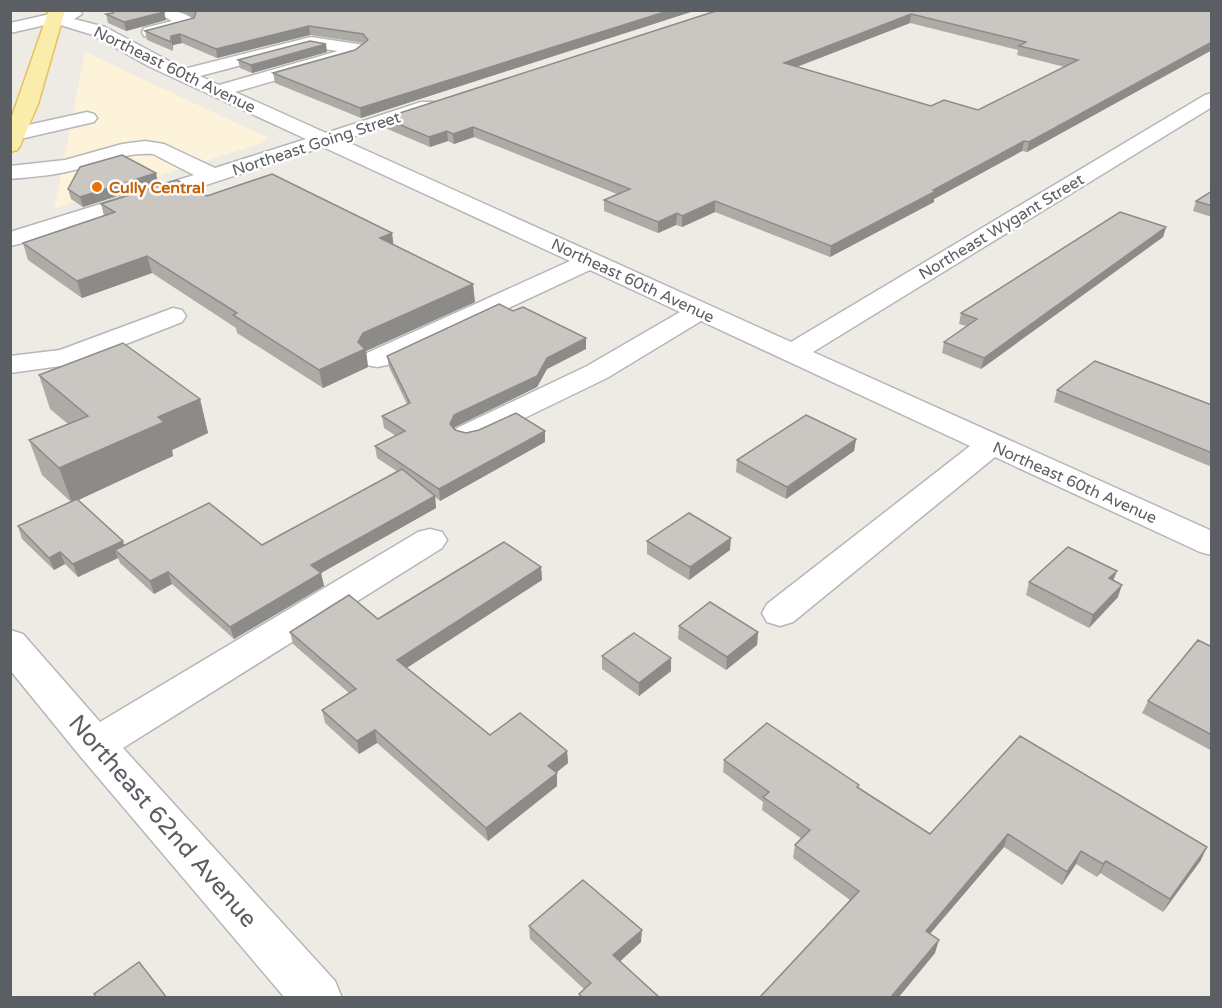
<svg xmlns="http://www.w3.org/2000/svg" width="1222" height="1008" font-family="'Varela Round',sans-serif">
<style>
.commercial{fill:#fcf3da}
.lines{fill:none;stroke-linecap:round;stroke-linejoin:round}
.minor-casing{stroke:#b4b6ba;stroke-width:3}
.major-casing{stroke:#e9c060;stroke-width:3}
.minor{fill:#fff;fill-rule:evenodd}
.major{fill:#faecab;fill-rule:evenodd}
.wall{fill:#aeaba7;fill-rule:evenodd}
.shaded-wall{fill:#8d8b88}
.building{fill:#cac7c2;stroke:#8d8b88;stroke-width:1.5;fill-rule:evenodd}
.food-dot{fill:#e8710a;stroke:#fff;stroke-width:2}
.labels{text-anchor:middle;stroke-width:5;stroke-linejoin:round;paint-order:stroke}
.far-street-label{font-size:16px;fill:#5b5f63;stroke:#fff}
.far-food-label{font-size:16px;font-weight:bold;fill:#c56008;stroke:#fff;text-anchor:start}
.near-street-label{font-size:24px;fill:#5b5f63;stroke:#fff}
</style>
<rect width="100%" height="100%" fill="#edebe3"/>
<path class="commercial" d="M85,52L266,137L267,139L262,143L54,209Z"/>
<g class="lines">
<defs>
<path id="minor" d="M68,10L80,11L82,14L74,19L105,27L184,69L311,37L364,45L367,49L356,57L235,92L326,133L421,102H435L438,106L435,110L343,140L791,342L1205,95L1212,93V107L813,352L1212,531V555L1200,552L995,457L793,622L780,626L767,622L762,613L767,604L970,446L701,321L607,378L479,440L468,443L457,440L453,434L457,428L587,366L680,312L590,270L387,365L377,367L367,365L363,359L367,353L570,261L323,147L40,239L10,246V232L194,175L153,154C122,152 96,166 66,172C48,176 29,177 10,179V166L65,160L122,144L145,141L164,144L215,168L306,139L148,66L93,35L54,23L10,33V23ZM311,47L338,51L219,85L200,76Z
M152,10C168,10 185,10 196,22L194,25L150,37L144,36L142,32L144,28L172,21Z
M87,112L94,114L97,118L94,122L16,140L10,139V129Z
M173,308L182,310L186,316L182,322L75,364L10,373V356L60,350Z
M430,529L442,532L447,540L442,548L123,748L335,981L342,998H285L80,756L10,670V630L23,634L100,722L418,532Z"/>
<path id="major" d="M49,10H65L38,104L20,146L17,150L10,152V122Z"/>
</defs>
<use href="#minor" class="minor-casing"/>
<use href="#major" class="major-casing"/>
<use href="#minor" class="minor"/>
<use href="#major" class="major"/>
</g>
<path class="wall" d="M179,10H697L361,118L275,83L273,73L355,50L364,43L310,35L217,58L182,43L173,45V51L147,40L145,31L193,18L182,11Z
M719,10H1212V50L1027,152L1022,151L934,199V202L830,257L715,212L682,227L676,225L658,233L604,211V200L617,194L474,137L454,144L448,141L430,147L385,128L384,118ZM910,23L1018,50L1017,55L1065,67L978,110L931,106L797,67Z
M164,12L166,20L126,31L108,23L106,14Z
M327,52L252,73L240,68L238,60Z
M158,183L83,207L71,199L68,189Z
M1212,191V217L1193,211L1196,201Z
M207,196L392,233L393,244L475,302L366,351L368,367L323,388L237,333L236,328L152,273L82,298L28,260L23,243L104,216L101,204Z
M1166,227L1163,237L981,369L942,353L944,342L966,326L959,324L961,313Z
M586,349L547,369L537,387L455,427L454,429L455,430L466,433L545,431V442L440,501L435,497L436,508L321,573L324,586L234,639L172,584L154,594L120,563L118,558L78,577L65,564L54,570L22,539L18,526L71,502L42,475L29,440L68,424L50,409L39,375L200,399L208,433L172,450L173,456L78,500L125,546L262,545L398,472L377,458L375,446L396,436L384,428L382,416L407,404L389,367L387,356Z
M1057,390L1212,405V467L1054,402Z
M856,439L854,451L786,499L736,472L737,460Z
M647,541L730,550L689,580L647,554Z
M541,567L542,580L406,668L490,735L567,751L568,763L556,773L557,786L488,841L377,743L359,754L325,723L322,710L349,693L293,644L290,632L378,619Z
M1117,571L1113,580L1118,597L1089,628L1026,595L1029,582Z
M679,626L758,632L757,645L726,670L678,639Z
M1212,647V751L1142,713L1148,701Z
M602,656L671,671L639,696L602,669Z
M1020,736L1201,860L1163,912L1100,873L1097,877L1076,864L1062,885L1004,847L930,934L935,953L898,998H759L850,900L793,858L795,845L802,839L762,810L763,802L723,772L724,760L858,788L930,834Z
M529,926L641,942L620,961L660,998H579V994L584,989L530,939Z"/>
<path class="shaded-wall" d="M671,10H697L361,118L360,108Z
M164,12L166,20L126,31L124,22Z
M911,14L910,23L783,72L784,63Z
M309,26L310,35L217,58L216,49Z
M180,34L182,43L173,45V51L171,36Z
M1212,42V50L1027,152L1029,142Z
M326,44L327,52L252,73L251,65Z
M473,127L474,137L454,144L453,134Z
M447,131L448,141L430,147L429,137Z
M1024,141L1022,151L934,199V202L830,257L831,246Z
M156,173L158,183L83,207L80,197Z
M715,201V212L682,227V216Z
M677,213L676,225L658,233V222Z
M1166,227L1163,237L981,369L984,358Z
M392,233L394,250L380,238Z
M147,256L152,273L82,298L77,281Z
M473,284L475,302L366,351L368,367L323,388L319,370L358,342L363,333Z
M586,338V349L547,369L537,387L455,427L451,435L450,424L454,415L547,358Z
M200,399L208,433L172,450L173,456L72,503L59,468L158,417Z
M545,431V442L440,501L439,489Z
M856,439L854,451L786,499L787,487Z
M435,496L436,508L321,573L324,586L234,639L230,627L311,565Z
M731,538L730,550L689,580L690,567Z
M123,541L127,554L115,550L118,558L78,577L73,564Z
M60,552L65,564L54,570L49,558Z
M541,567L542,580L399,673L397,660Z
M1117,571L1112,583L1109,578Z
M168,572L172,584L154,594L150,581Z
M1122,585L1118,597L1089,628L1093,615Z
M758,632L757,645L726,670L727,657Z
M671,658V671L639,696V683Z
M375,730L377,743L359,754L357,741Z
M567,751L568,763L548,779V766Z
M557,773V786L488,841L486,828Z
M1008,834L1004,847L922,943L926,931Z
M1207,847L1201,860L1163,912L1170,899Z
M1081,851L1076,864L1062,885L1067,872Z
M1106,861L1100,873L1097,877L1103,864Z
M642,930L641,942L613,968V955Z
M939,940L935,953L898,998H890Z"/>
<path class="building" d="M113,10H162L164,12L124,22L106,14L113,13Z
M194,10H671L360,108L273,73L355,50L368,40L363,34L309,26L216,49L180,34L171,36V42L145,31L194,18L196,12Z
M719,10H1212V42L1029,142L1024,141L933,190L936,191L831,246L715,201L682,216L677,213L658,222L604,200L630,189L473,127L453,134L447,131L429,137L384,118ZM911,14L1026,42L1019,46L1078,60L978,110L944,100L931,106L784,63Z
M310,41L326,44L251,65L238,60Z
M122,155L156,173L80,197L68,189L80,167Z
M272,174L392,233L380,238L473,284L363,333L358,342L365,349L319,370L233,315L237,313L147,256L77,281L23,243L115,212L101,204L177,180L207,196Z
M1212,191V206L1196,201Z
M1120,212L1166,227L984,358L944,342L977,319L961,313Z
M499,304L513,311L523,307L586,338L547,358L537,376L454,415L450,424L455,430L466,433L479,430L516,413L545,431L439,489L375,446L405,431L382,416L410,403L387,356Z
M123,343L200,399L158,417L164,422L59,468L29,440L88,416L39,375Z
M1095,361L1212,405V453L1057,390Z
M806,415L856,439L787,487L737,460Z
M402,469L435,496L311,565L321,573L230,627L168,572L150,581L115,550L209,503L262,545Z
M77,499L123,541L73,564L60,552L49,558L18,526Z
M689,513L731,538L690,567L647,541Z
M504,542L541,567L397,660L490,735L520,713L567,751L548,766L557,773L486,828L375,730L357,741L322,710L356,689L290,632L349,595L378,619Z
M1068,547L1117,571L1109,578L1122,585L1093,615L1029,582Z
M710,602L758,632L727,657L679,626Z
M634,633L671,658L639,683L602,656Z
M1198,640L1212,647V735L1148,701Z
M767,723L859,785L857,787L930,834L1020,736L1207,847L1170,899L1106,861L1103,864L1081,851L1067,872L1008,834L926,931L939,940L890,998H759L859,891L795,845L810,830L763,797L769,792L724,760Z
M583,880L642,930L613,955L660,998H583L579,994L591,983L529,926Z
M139,962L167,998H97L94,994Z"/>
<circle class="food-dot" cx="97" cy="187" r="6"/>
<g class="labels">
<g class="far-street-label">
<text transform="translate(175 69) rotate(26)" y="6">Northeast 60th Avenue</text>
<text transform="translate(316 143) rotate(-18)" y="6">Northeast Going Street</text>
<text transform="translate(1001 226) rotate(-31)" y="6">Northeast Wygant Street</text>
<text transform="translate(633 280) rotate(25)" y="6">Northeast 60th Avenue</text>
<text transform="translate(1075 482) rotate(24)" y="6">Northeast 60th Avenue</text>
</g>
<g class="far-food-label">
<text x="109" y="193">Cully Central</text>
</g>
<g class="near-street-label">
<text transform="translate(163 821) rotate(49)" y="8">Northeast 62nd Avenue</text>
</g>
</g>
<rect width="1222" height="1008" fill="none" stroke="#5b5f63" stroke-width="24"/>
</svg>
